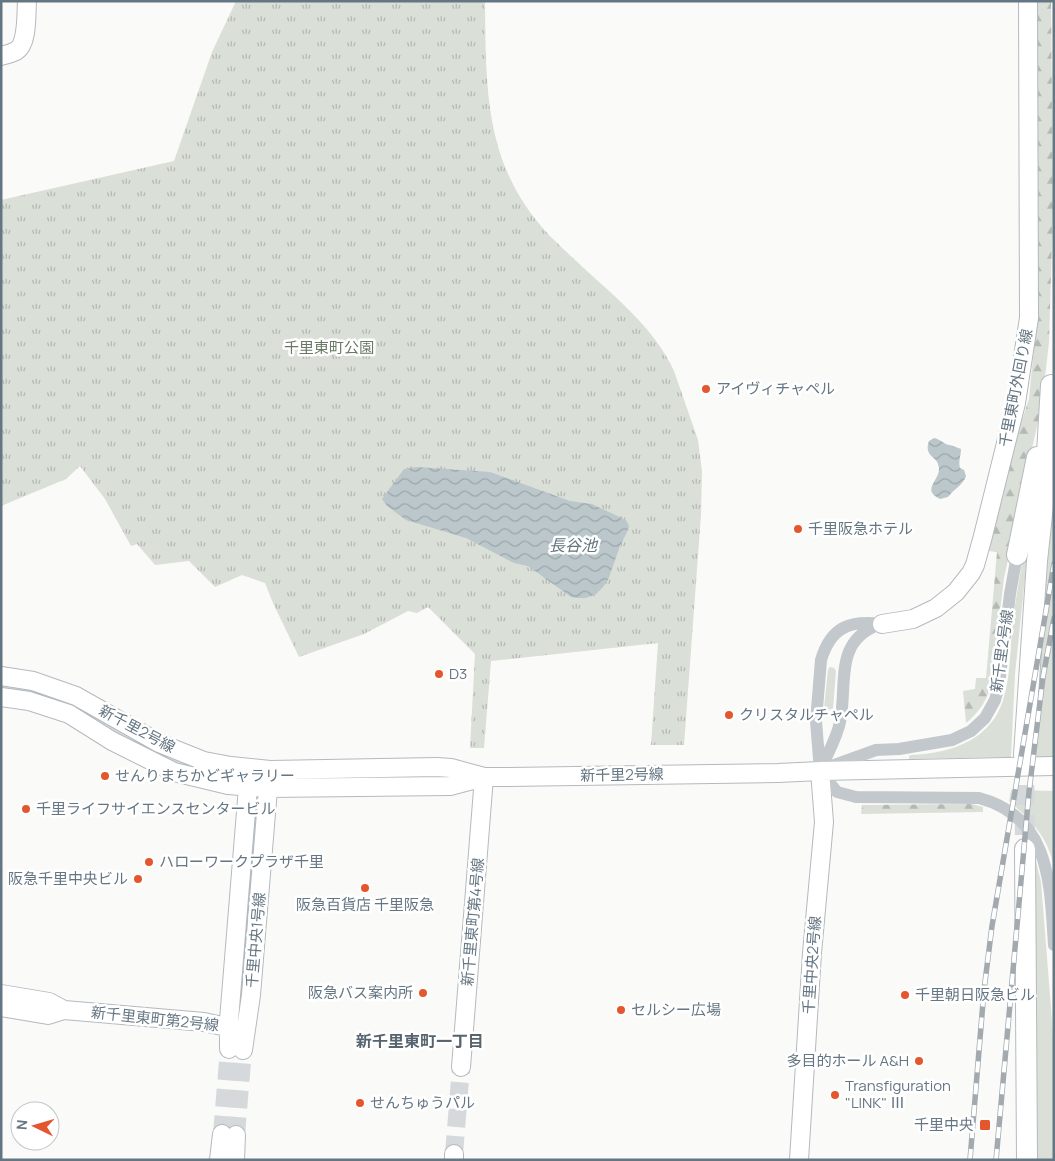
<svg xmlns="http://www.w3.org/2000/svg" width="1055" height="1161" font-family="Manrope,'Noto Sans JP',sans-serif">
<style>
.grass{fill:#dadfd7}
.forest{fill:url(#forest-firs)}
.park{fill:url(#park-tufts)}
.water{fill:url(#water-waves)}
.lines{fill:none;stroke-linecap:round;stroke-linejoin:round}
.secondary-tunnel{stroke:#d5d9db;stroke-width:18;stroke-dasharray:18 9;stroke-linecap:butt}
.primary-tunnel{stroke:#d5d9db;stroke-width:20;stroke-dasharray:20 10;stroke-linecap:butt}
.secondary-casing{stroke:#b3babf;stroke-width:20}
.primary-casing{stroke:#b5babe;stroke-width:22}
.street{stroke:#c3c8cc;stroke-width:12}
.secondary{stroke:#fff;stroke-width:18}
.primary{stroke:#fff;stroke-width:20}
.rail-casing{stroke:#a2aab0;stroke-width:5.5}
.rail{stroke:#fff;stroke-width:4;stroke-dasharray:11;stroke-linecap:butt}
.poi-dot{fill:#e4572e;stroke:#fff;stroke-width:2}
.labels{text-anchor:middle;stroke-width:5;stroke-linejoin:round;paint-order:stroke}
.park-label{font-size:15px;fill:#687a64;stroke:#fff}
.street-label{font-size:15px;fill:#657683;stroke:#fff}
.poi-label{font-size:15px;fill:#657683;stroke:#fff;text-anchor:start}
.water-label{font-size:16px;font-style:italic;fill:#60757c;stroke:#fff}
.neighbourhood-label{font-size:16px;font-weight:bold;fill:#57646e;stroke:#fff}
</style>
<defs>
<pattern id="forest-firs" width="22" height="20" patternUnits="userSpaceOnUse" patternTransform="scale(1.25)"><rect width="22" height="20" fill="#dadfd7"/><path d="M5 1l3.5 6h-7zM16 11l3.5 6h-7z" fill="#b4b9b4"/></pattern>
<pattern id="park-tufts" width="24" height="20" patternUnits="userSpaceOnUse" patternTransform="scale(1.25)"><rect width="24" height="20" fill="#dadfd7"/><path d="M3 7l-1-3M5 7V3M7 7l1-3M15 17l-1-3M17 17v-4M19 17l1-3" fill="none" stroke="#b4b9b4"/></pattern>
<pattern id="water-waves" width="16" height="10" patternUnits="userSpaceOnUse" patternTransform="scale(1.25)"><rect width="16" height="10" fill="#bbc7cb"/><path d="M0 5q4-4 8 0t8 0" fill="none" stroke="#9ca6aa"/></pattern>
</defs>
<rect width="100%" height="100%" fill="#fafaf8"/>
<path class="grass" d="M1054,472V757L1033,758V739Z
M1023,557H1026L1027,558L1015,674L1011,757L909,759V756L911,755C953,753 995,739 1005,693C1010,674 1010,653 1012,632C1014,607 1019,582 1023,557Z
M830,667L834,668L836,671L833,709L826,710L824,708L828,670Z
M1,685L31,689L73,703L164,754L199,767L202,770H194L163,758L140,747L82,712L30,693L1,689Z
M1011,790L1054,791V866C1047,836 1032,821 1009,801Z
M1034,853L1041,882L1051,1008L1054,1055V1160H1032Z"/>
<path class="forest" d="M1035,1H1051L1053,210L1049,342L1042,403L1004,578L991,686C986,701 979,713 966,723L963,691L975,689L976,678H986L997,552L988,551L1020,426L1029,399L1037,316L1038,284Z
M972,804L983,807V812L861,814L862,805Z"/>
<path class="park" d="M236,1H485C486,90 484,166 549,235C562,248 575,260 588,272C620,301 656,331 674,371L698,440L702,471L701,515L684,745H651L658,643L491,661L484,748H470L475,654L428,607L417,613L408,611L364,634L299,657L273,603L265,583L242,575L215,587L189,561L155,565L137,544L131,546L105,499L80,466L66,479L1,506V200L174,161L212,52Z"/>
<path class="water" d="M934,438C940,439 944,444 949,445C954,446 956,447 961,449C961,456 958,461 960,468L964,470L966,476C963,485 954,489 948,497L940,499C921,490 939,481 939,469C939,455 923,458 929,441Z
M417,467L490,472L570,501L592,504L626,520L629,526L628,530L620,546L608,580L603,587L596,594L586,598H577L571,597L528,566L514,563L466,538L406,520L387,506L382,499L404,469Z"/>
<g class="lines">
<path class="secondary-tunnel" d="M222,1134L229,1049
M236,1135L243,1050
M454,1154L461,1067"/>
<path class="primary-tunnel" d="M1024,755L1025,842"/>
<defs>
<path id="secondary" d="M1,56C6,55 12,53 16,51C28,44 26,14 27,1
M882,624L913,619L936,608L956,592L971,573L975,565L983,536L1016,403L1029,318L1028,1
M1,676L33,681L76,696L159,743L204,761L231,766L270,770L437,767L451,768L484,777H507L778,773L820,771L1054,766
M1,697L29,701L69,714L112,741L174,772L228,785L268,788L450,786L484,777
M1,994L49,1002L64,1010
M1,1007L48,1015L64,1010L204,1022L240,1030
M229,1049V1020L249,775
M243,1050L251,995L269,777
M461,1067L484,777
M219,1160L222,1134
M235,1160L236,1135
M454,1160V1154
M799,1160L812,953L824,822L820,771"/>
<path id="primary" d="M1017,555L1037,457
M1024,755L1037,561L1045,487L1051,385
M1025,849L1027,1160"/>
</defs>
<use href="#secondary" class="secondary-casing"/>
<use href="#primary" class="primary-casing"/>
<path class="street" d="M829,767L876,750L899,749L952,740L971,731L985,718L995,700L999,685L1010,594L1017,555
M821,769C827,754 837,738 840,722C848,685 833,642 878,625
M820,771L837,792L856,797L979,798C1051,817 1050,885 1054,945
M820,771L816,721L821,660C831,627 849,620 882,624"/>
<use href="#secondary" class="secondary"/>
<use href="#primary" class="primary"/>
<defs>
<path id="rail" d="M970,1160L984,990L992,926L1054,564
M996,1160L1029,792L1043,677L1054,618"/>
</defs>
<use href="#rail" class="rail-casing"/>
<use href="#rail" class="rail"/>
</g>
<g class="poi-dot">
<circle cx="706" cy="389" r="5"/>
<circle cx="798" cy="529" r="5"/>
<circle cx="439" cy="674" r="5"/>
<circle cx="729" cy="715" r="5"/>
<circle cx="105" cy="776" r="5"/>
<circle cx="26" cy="809" r="5"/>
<circle cx="149" cy="862" r="5"/>
<circle cx="138" cy="879" r="5"/>
<circle cx="365" cy="888" r="5"/>
<circle cx="423" cy="993" r="5"/>
<circle cx="905" cy="995" r="5"/>
<circle cx="621" cy="1010" r="5"/>
<circle cx="919" cy="1061" r="5"/>
<circle cx="835" cy="1095" r="5"/>
<circle cx="360" cy="1103" r="5"/>
<rect x="979" y="1119" width="12" height="12" rx="2.5"/>
</g>
<g class="labels">
<g class="park-label">
<text x="329" y="353">千里東町公園</text>
</g>
<g class="street-label">
<text transform="translate(1016 388) rotate(-79)" y="5">千里東町外回り線</text>
<text transform="translate(1002 651) rotate(-82)" y="5">新千里2号線</text>
<text transform="translate(137 729) rotate(28)" y="5">新千里2号線</text>
<text transform="translate(622 775) rotate(-1)" y="5">新千里2号線</text>
<text transform="translate(473 922) rotate(-85)" y="5">新千里東町第4号線</text>
<text transform="translate(256 940) rotate(-85)" y="5">千里中央1号線</text>
<text transform="translate(812 965) rotate(-86)" y="5">千里中央2号線</text>
<text transform="translate(155 1019) rotate(6)" y="5">新千里東町第2号線</text>
</g>
<g class="poi-label">
<text x="716" y="394">アイヴィチャペル</text>
<text x="808" y="534">千里阪急ホテル</text>
<text x="449" y="679">D3</text>
<text x="739" y="720">クリスタルチャペル</text>
<text x="115" y="781">せんりまちかどギャラリー</text>
<text x="36" y="814">千里ライフサイエンスセンタービル</text>
<text x="159" y="867">ハローワークプラザ千里</text>
<text x="128" y="884" text-anchor="end">阪急千里中央ビル</text>
<text x="365" y="910" text-anchor="middle">阪急百貨店 千里阪急</text>
<text x="413" y="998" text-anchor="end">阪急バス案内所</text>
<text x="915" y="1000">千里朝日阪急ビル</text>
<text x="631" y="1015">セルシー広場</text>
<text x="909" y="1066" text-anchor="end">多目的ホール A&amp;H</text>
<text x="845" y="1091">Transfiguration<tspan x="845" dy="17">"LINK" Ⅲ</tspan></text>
<text x="370" y="1108">せんちゅうパル</text>
<text x="974" y="1130" text-anchor="end">千里中央</text>
</g>
<g class="water-label">
<text x="573" y="551">長谷池</text>
</g>
<g class="neighbourhood-label">
<text x="420" y="1047">新千里東町一丁目</text>
</g>
</g>
<rect width="1055" height="1161" fill="none" stroke="#657683" stroke-width="5"/>
<g transform="translate(35 1126) rotate(275)"><circle r="24" fill="#ffffff" stroke="#c1c8cd"/>
<path d="M0-4L9 19L0 12L-9 19Z" fill="#e4572e"/>
<text y="-8" font-size="14" font-weight="bold" text-anchor="middle" fill="#657683">N</text>
</g>
</svg>
